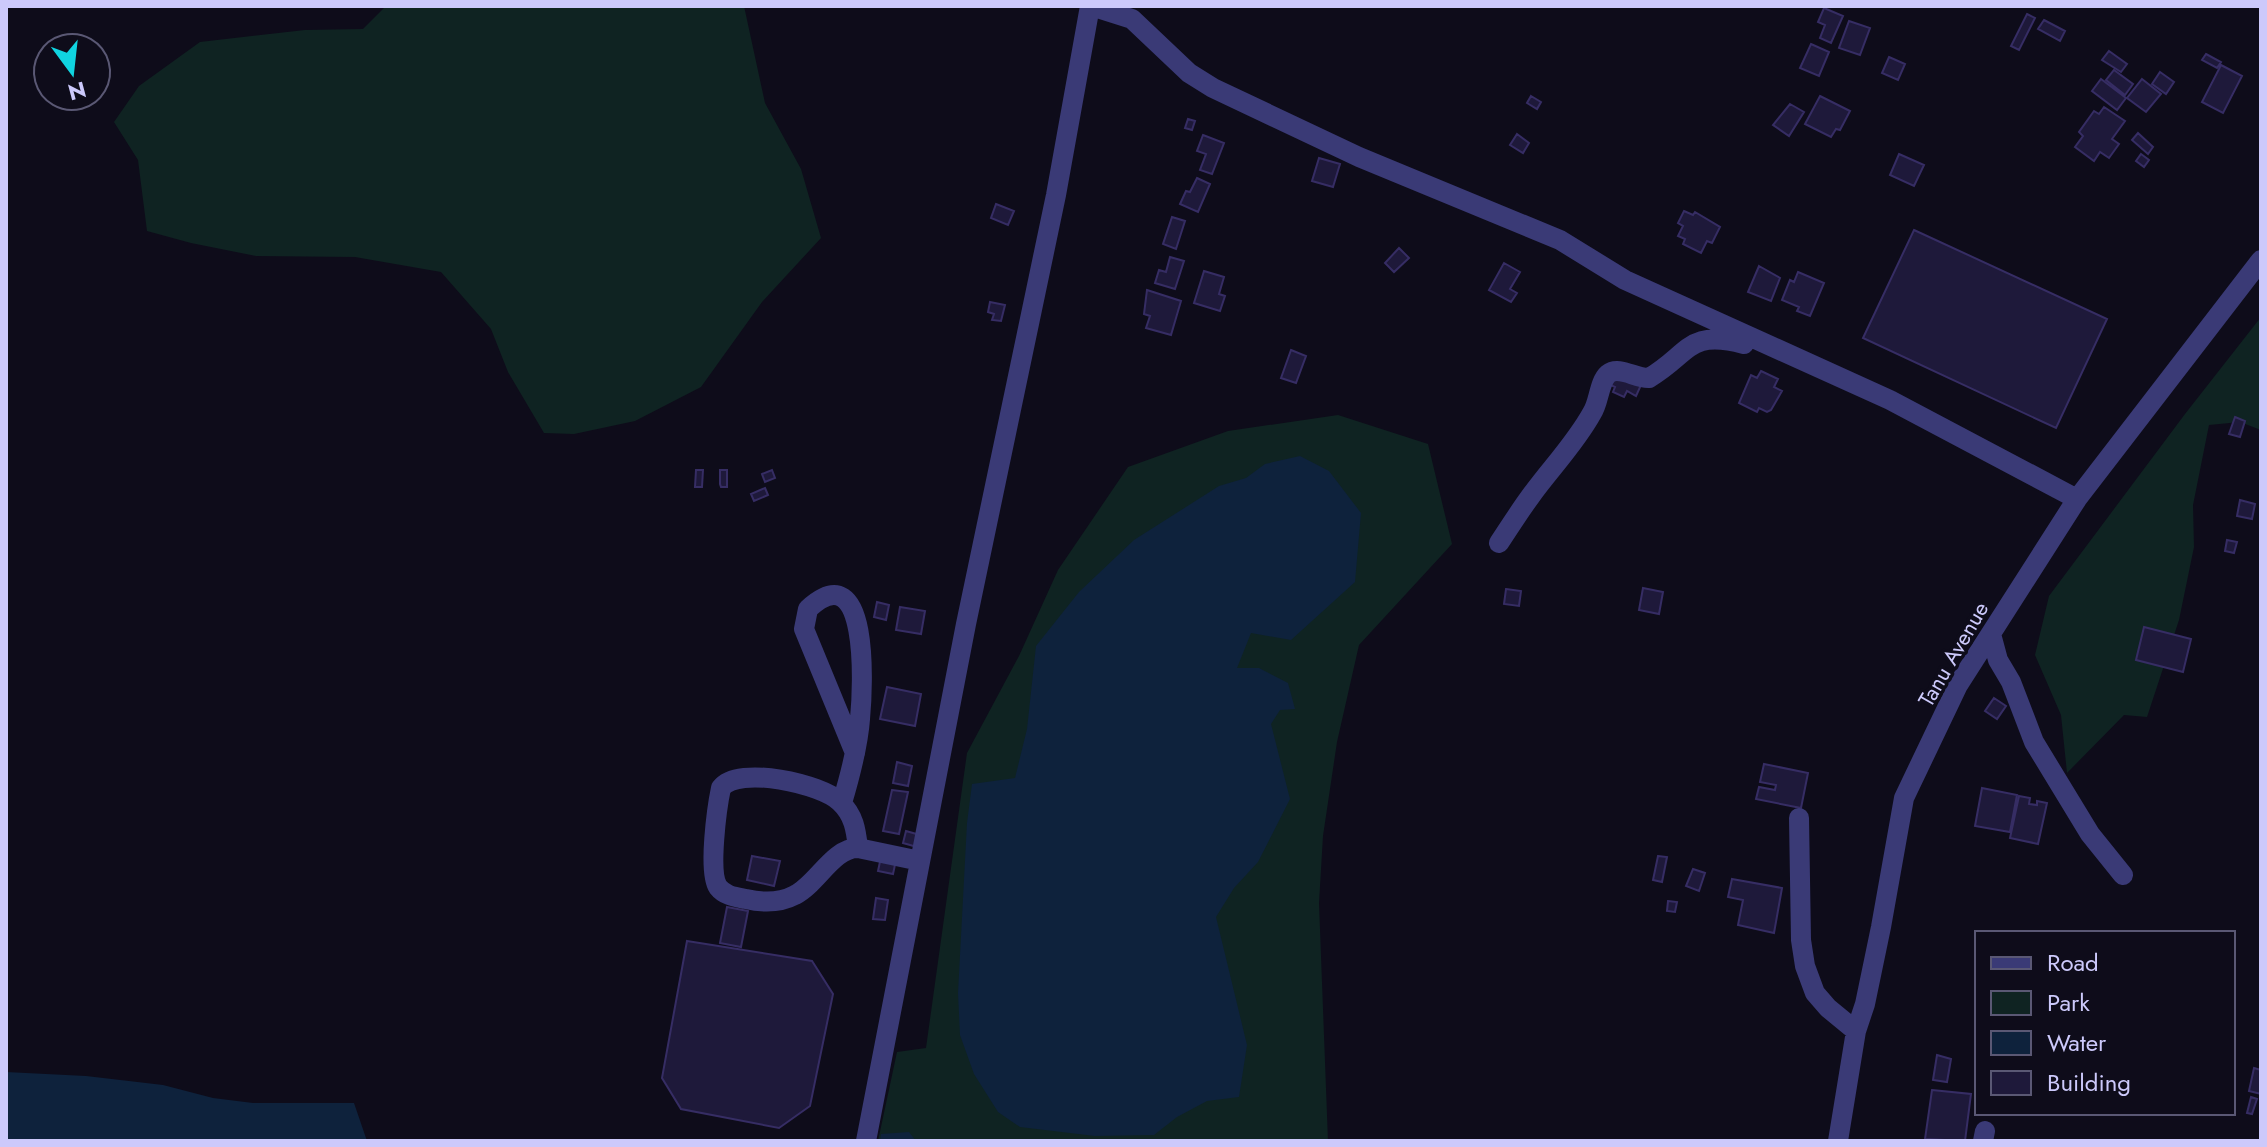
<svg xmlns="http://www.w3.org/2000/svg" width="2267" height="1147" font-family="Jost,sans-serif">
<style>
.green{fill:#0f2322}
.water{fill:#0e223c}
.building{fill:#1e193a;stroke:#362d64;stroke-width:2}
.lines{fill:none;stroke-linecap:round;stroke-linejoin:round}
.minor{stroke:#3a3a76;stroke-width:20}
.labels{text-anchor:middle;stroke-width:7;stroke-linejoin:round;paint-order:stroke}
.street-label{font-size:22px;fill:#ccc9fb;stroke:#0e0c1a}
</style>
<rect width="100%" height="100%" fill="#0e0c1a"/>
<path class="green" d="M386,6H744L765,103L801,169L821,238L762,302L701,387L635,421L574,434L544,433L508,372L491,329L441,272L355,257L256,256L191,243L147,231L138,160L114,122L139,86L200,42L305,30L363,29Z
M2261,317V430L2240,422L2209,425L2193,505L2194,547L2179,620L2147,717L2124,715L2067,773L2061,715L2035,655L2049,596L2185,414Z
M1338,415L1428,444L1452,544L1359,645L1337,742L1323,836L1319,903L1328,1141H878L897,1052L926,1048L967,753L1019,656L1058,570L1128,467L1228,431Z"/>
<path class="water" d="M1300,456L1329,471L1361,513L1355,582L1291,640L1251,633L1237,668H1259L1288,683L1295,709L1280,710L1271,724L1290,799L1258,862L1234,888L1216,917L1247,1045L1239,1097L1207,1101L1177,1117L1154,1135L1095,1136L1020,1127L998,1112L974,1074L960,1035L958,993L967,823L972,784L1015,778L1027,729L1036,646L1079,592L1134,540L1219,486L1246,478L1265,464Z
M6,1072L86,1076L163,1085L213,1098L253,1103H354L367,1141H6Z
M909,1132L916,1141H880L881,1134Z"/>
<path class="building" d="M1824,8L1843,16L1831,43L1820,38L1825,25L1818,22Z
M2027,14L2035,18L2019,50L2011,46Z
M2044,20L2065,31L2060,41L2038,29Z
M1849,21L1870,28L1860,55L1839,48Z
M1811,44L1829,52L1819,76L1800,68Z
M2109,51L2127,64L2121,72L2102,60Z
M2206,54L2221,62L2217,68L2202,60Z
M1889,57L1905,64L1898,80L1882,73Z
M2221,65L2242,76L2223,113L2202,102Z
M2114,70L2133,84L2125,95L2106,80Z
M2160,72L2174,82L2166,94L2152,84Z
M2101,79L2126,98L2117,110L2092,91Z
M2142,79L2161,94L2146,112L2127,98Z
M1531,96L1541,102L1537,109L1527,103Z
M1820,96L1850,111L1840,130L1836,129L1831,137L1805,124Z
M1790,104L1804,112L1789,136L1773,125Z
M2104,107L2125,121L2112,139L2119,144L2109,158L2100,152L2094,161L2075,147L2083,136L2079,132L2094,111L2099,114Z
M1188,119L1195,121L1192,130L1185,128Z
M2138,133L2153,147L2148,154L2132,140Z
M1517,134L1529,143L1523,153L1510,145Z
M1203,135L1224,143L1212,174L1200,170L1206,154L1197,151Z
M1899,154L1924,165L1914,186L1890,175Z
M2141,154L2149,160L2144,167L2136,161Z
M1319,158L1340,164L1333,187L1312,181Z
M1197,178L1210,184L1198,212L1180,204L1186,191L1190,192Z
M996,204L1014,211L1008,225L991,218Z
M1684,211L1693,215L1695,212L1720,227L1712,243L1707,241L1701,253L1683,244L1685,239L1678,236L1683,226L1678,223Z
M1172,217L1185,221L1176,249L1163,244Z
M1914,230L2107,319L2056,428L1863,338Z
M1399,248L1409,258L1394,272L1385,263Z
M1170,257L1184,261L1175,289L1155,283L1159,270L1166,272Z
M1504,263L1520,272L1510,289L1517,293L1511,302L1489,290Z
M1759,266L1780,278L1771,301L1748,292Z
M1204,271L1224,277L1219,294L1225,296L1220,311L1194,303Z
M1798,272L1824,283L1810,316L1797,311L1799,307L1782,300L1790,280L1794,282Z
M1147,290L1181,301L1171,335L1146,328L1150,316L1144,314Z
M990,302L1005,305L1001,321L992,320L994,314L988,312Z
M1291,350L1306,356L1296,383L1281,378Z
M1609,371L1641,385L1636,396L1627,391L1624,397L1613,392L1615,387L1604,382Z
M1761,371L1778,379L1774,387L1782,391L1771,410L1767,412L1759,408L1757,412L1739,403L1751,375L1757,378Z
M2235,417L2245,421L2240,437L2229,434Z
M696,470H703L702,487H695Z
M720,470H727V487H721L720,484Z
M772,470L775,478L765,482L762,474Z
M765,488L768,495L754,501L751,494Z
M2240,500L2255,504L2252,519L2237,516Z
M2227,540L2237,542L2234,553L2225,551Z
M1643,588L1663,592L1659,614L1639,610Z
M1506,589L1521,591L1519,606L1504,604Z
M877,602L889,605L886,620L874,617Z
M900,607L925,611L921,634L896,630Z
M2144,627L2191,639L2183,672L2136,660Z
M887,687L921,694L915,726L880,719Z
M1994,698L2006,706L1997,719L1985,711Z
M897,762L912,766L908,786L893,783Z
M1764,764L1808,773L1801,808L1756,799L1759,787L1775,790L1776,785L1760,782Z
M1982,788L2017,795L2010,832L1975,826Z
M892,790L908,792L899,834L883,831Z
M2019,796L2030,798L2029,804L2037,805V801L2047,803L2038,844L2010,838Z
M906,831L920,835L917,847L903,843Z
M752,856L780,861L774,886L747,880Z
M1658,856L1667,857L1662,882L1653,880Z
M881,857L896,860L893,874L878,871Z
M1693,869L1705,873L1699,891L1686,886Z
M1732,879L1782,888L1774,933L1738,925L1743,900L1728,897Z
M876,898L888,900L885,920L873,919Z
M1668,901L1677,902L1675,912L1667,911Z
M727,907L748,911L741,947L720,943Z
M687,941L812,961L833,994L810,1106L779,1128L681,1109L662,1078Z
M1937,1055L1951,1059L1947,1082L1933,1080Z
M2254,1068L2261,1070V1094L2249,1091Z
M1932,1090L1971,1094L1965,1141L1925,1139Z
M2251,1097L2257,1099L2252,1114L2247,1113Z"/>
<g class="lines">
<path class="minor" d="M1091,6L1132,19L1189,73L1213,88L1359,157L1560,240L1625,280L1890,400L2077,499
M1499,543C1509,528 1519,512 1530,497C1550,469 1575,444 1592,413C1599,403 1599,382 1608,374C1619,365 1636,379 1649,378C1690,354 1687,329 1744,344
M1991,634L1998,660L2011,682L2034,742L2090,834L2123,875
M842,803C850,776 858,747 860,719C863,687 870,552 808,609L804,629L855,753
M1799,818L1801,940L1805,966L1815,993L1828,1008L1856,1031
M858,848C856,830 854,815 840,802C822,784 738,765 721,788C717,807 708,872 718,887C725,896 736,897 746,899C763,903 780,903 795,895C817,884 833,848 858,848L920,861
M866,1141L966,624L1056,195L1090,6
M1838,1141L1856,1031L1865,1004L1881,927L1904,798L1958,685L2077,499L2261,260
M1983,1141L1985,1131"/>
</g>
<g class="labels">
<g class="street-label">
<text transform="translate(1953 654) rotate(-60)" y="8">Tanu Avenue</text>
</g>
</g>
<rect width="2267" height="1147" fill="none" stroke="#ccc9fb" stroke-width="16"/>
<rect x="1975" y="931" width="260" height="184" fill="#0e0c1a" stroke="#5a5874" stroke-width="2"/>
<rect x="1991" y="957" width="40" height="12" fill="#3a3a76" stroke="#5a5874" stroke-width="2"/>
<text x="2047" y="971" font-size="24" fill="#ccc9fb">Road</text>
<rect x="1991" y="991" width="40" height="24" fill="#0f2322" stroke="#5a5874" stroke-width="2"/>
<text x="2047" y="1011" font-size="24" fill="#ccc9fb">Park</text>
<rect x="1991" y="1031" width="40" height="24" fill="#0e223c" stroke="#5a5874" stroke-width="2"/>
<text x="2047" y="1051" font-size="24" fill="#ccc9fb">Water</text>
<rect x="1991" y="1071" width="40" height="24" fill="#1e193a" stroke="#5a5874" stroke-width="2"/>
<text x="2047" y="1091" font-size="24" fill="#ccc9fb">Building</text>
<g transform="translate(72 72) rotate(165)"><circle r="38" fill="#0e0c1a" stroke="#5a5874" stroke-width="2"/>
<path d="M0-6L14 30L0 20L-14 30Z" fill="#10d4e0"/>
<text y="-12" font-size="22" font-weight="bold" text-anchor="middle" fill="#ccc9fb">N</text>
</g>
</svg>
